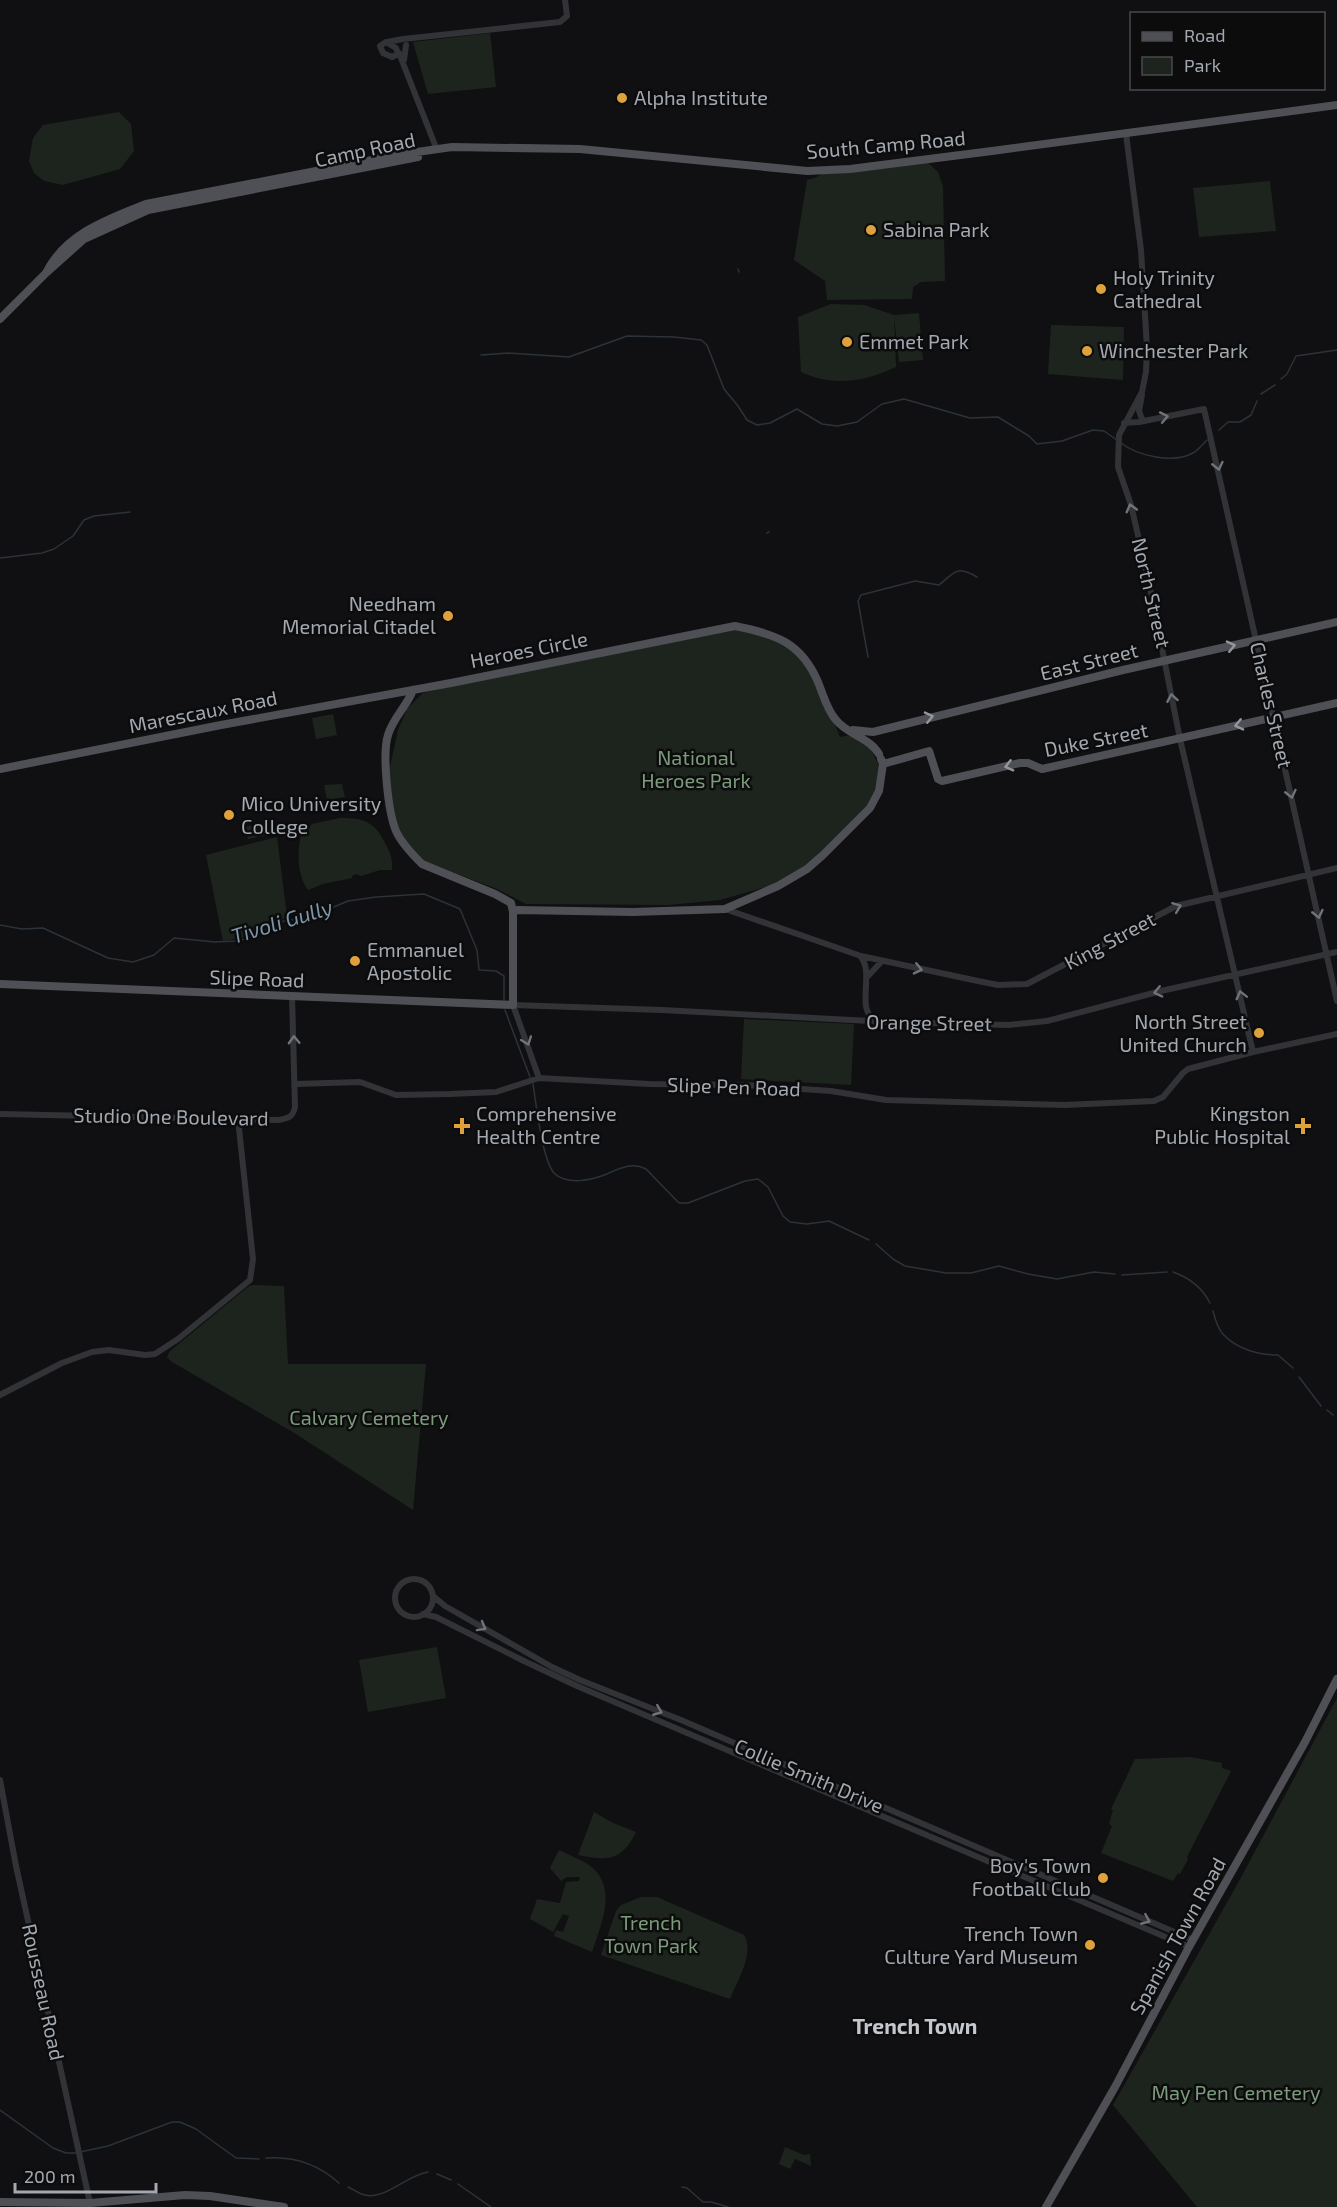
<svg xmlns="http://www.w3.org/2000/svg" width="1337" height="2207" font-family="'Exo 2',sans-serif">
<style>
.green{fill:#1d241e}
.lines{fill:none;stroke-linecap:round;stroke-linejoin:round}
.stream{stroke:#2b3339;stroke-width:1.5}
.minor{stroke:#323336;stroke-width:6}
.major{stroke:#4e5055;stroke-width:8}
.oneway{stroke:#70737a}
.oneway2{stroke:#92969f}
.poi-dot{fill:#dfa13b;stroke:#0c0c0d;stroke-width:2}
.labels{text-anchor:middle;stroke-width:5;stroke-linejoin:round;paint-order:stroke}
.poi-label{font-size:20px;fill:#a3a8b1;stroke:#0c0c0d;text-anchor:start}
.street-label{font-size:20px;fill:#a3a8b1;stroke:#0c0c0d}
.park-label{font-size:20px;fill:#7c9b7c;stroke:#0c0c0d}
.water-label{font-size:21px;font-style:italic;fill:#7d96a9;stroke:#0c0c0d}
.neighbourhood-label{font-size:21px;font-weight:bold;fill:#c4c7ce;stroke:#0c0c0d}
</style>
<rect width="100%" height="100%" fill="#101012"/>
<path class="green" d="M490,33L496,87L428,94L413,42Z
M119,112L131,124L134,151L120,169L63,185L44,181L34,173L29,161L33,138L43,125Z
M926,161L938,172L943,187L945,281L921,282L913,287L912,299L827,300L825,281L794,260L807,180L817,177L822,173Z
M1270,181L1276,231L1199,237L1193,188Z
M831,304L864,305L894,315L919,313L923,360L899,362L894,316L896,367C864,382 834,387 801,372L798,317Z
M1051,325L1124,327L1123,380L1048,374Z
M764,628L802,657L816,679L840,737L851,735L871,749L879,766L877,789L865,810L805,867L773,885L720,900L669,905L526,904L497,889L424,861L405,841L397,827L388,776L398,730L407,709L423,693L511,671L717,630Z
M333,714L337,735L316,739L312,718Z
M342,784L345,797L327,800L324,785Z
M340,818C364,818 374,821 385,843C390,851 393,861 392,870H380L361,876L356,874L352,876V878L323,884L308,890C297,875 297,852 301,835L312,824Z
M270,822L273,834L248,839L245,827Z
M277,837L287,917L247,937L223,941L206,855Z
M744,1019L854,1024L851,1085L741,1079Z
M254,1285L284,1286L288,1364H426L413,1510L296,1434L172,1362L167,1357L170,1351L249,1286Z
M437,1647L446,1698L368,1712L359,1660Z
M1337,1698V2207H1197L1113,2105L1238,1883Z
M1191,1757L1222,1763V1768L1231,1771L1187,1857L1188,1859L1180,1874L1178,1873L1173,1881L1101,1853L1112,1826L1109,1824L1113,1810L1111,1809L1135,1759Z
M594,1812L611,1822L636,1832C622,1861 608,1861 578,1855Z
M559,1850C569,1855 580,1859 589,1865C619,1887 601,1924 592,1952L554,1936L556,1930L563,1932L569,1916L563,1914L553,1932L530,1919L537,1899L560,1903L566,1882L579,1881L580,1877H567L561,1881L550,1868Z
M641,1897H657L744,1935C755,1953 737,1981 730,1999L601,1955L616,1911L621,1905Z
M785,2147L804,2155L810,2154L811,2166L795,2159L790,2169L779,2164Z"/>
<g class="lines">
<path class="stream" d="M738,269L739,272
M481,355L508,353L569,357L627,336L674,337L701,340L707,345L724,389L738,406L747,420L757,425L770,423L797,409L822,424L837,426L857,422L882,404L904,399L970,418L998,417L1029,436L1037,444L1062,441L1093,430L1104,431L1117,440
M1281,379L1287,374L1296,356L1337,350
M1261,394L1275,385
M1219,430L1228,422H1240L1251,415L1257,401
M1121,443C1138,456 1173,464 1193,453C1198,450 1203,444 1207,440
M767,533L769,532
M0,558L42,553L54,549L73,536L84,520L94,516L130,512
M868,657L858,601L861,595L915,581L939,585C955,572 956,565 977,577
M0,925L22,929L43,928L108,958L133,962L154,955L174,938L215,942L236,941L245,939L286,920L305,919L348,901L376,897L424,894L460,909L477,950L479,970L496,971L504,976V1000
M505,1010L530,1077
M533,1084C536,1103 542,1159 554,1173C567,1186 592,1180 607,1174C620,1168 632,1162 646,1169L679,1203H688L745,1181L758,1179L768,1187L783,1216L790,1222L807,1224L829,1221L869,1240
M876,1244L893,1259L905,1266L946,1273H971L999,1266L1028,1274L1057,1279L1094,1272L1115,1274
M1173,1272C1190,1278 1202,1287 1210,1303
M1122,1275L1167,1272
M1213,1311C1215,1318 1217,1327 1222,1333C1236,1349 1258,1355 1278,1355L1293,1368
M1299,1377L1321,1406
M1327,1410L1333,1415
M0,2110L53,2148L66,2153H76
M80,2152L108,2146L172,2122H180L196,2129L236,2158L259,2159
M266,2158C294,2156 318,2164 339,2183
M437,2174L451,2180
M458,2184L491,2207
M348,2187C353,2189 359,2194 365,2195C385,2200 407,2175 428,2172
M682,2187L687,2188L703,2202H711L728,2207"/>
<path class="minor" d="M386,42L396,48L398,54L392,57L383,53L380,46Z
M387,42L403,39L560,22L567,16L565,0
M399,53L437,150
M404,60L406,45
M1126,134L1141,250L1147,348L1146,372L1142,392L1119,435L1118,467L1131,505L1149,583L1180,739L1253,1052
M1142,395L1139,411L1142,419L1145,421
M1124,423L1139,422L1204,409L1337,1001
M725,909L861,956L978,981L998,985L1027,984L1176,906L1337,868
M861,957C875,974 854,1013 877,1020
M868,976L882,961
M539,1078L513,1005L662,1010L889,1022L1009,1025L1047,1021L1161,991L1337,952
M296,1084L360,1082L396,1095L450,1094L496,1092L539,1078L649,1084L745,1085L831,1091L886,1100L1065,1105L1154,1101L1163,1097L1183,1073L1188,1069L1253,1052L1337,1034
M0,1114L279,1120C289,1118 293,1117 295,1107L292,996
M0,1395L62,1363L92,1352L109,1350L145,1355L155,1354L178,1339L250,1280L253,1259L238,1119
M395 1598a19 19 0 1 1 38 0a19 19 0 1 1-38 0Z
M433,1596L445,1606L552,1667L580,1680L681,1720L1193,1940
M423,1614L436,1617L524,1661L577,1686L1189,1947
M0,1780L16,1866L90,2203"/>
<path class="major" d="M46,273C65,234 108,219 146,204L403,154L452,147L580,149L807,171L850,169L992,151L1337,105
M0,319L46,273L84,239L148,210L418,157
M853,730L873,732L1123,670L1337,622
M883,764L929,751L938,779L942,781L1020,763H1028L1042,769L1337,703
M0,769L221,725L451,683L735,626C775,634 801,642 818,682C823,694 827,710 836,720C848,735 869,737 879,754
M513,912L517,910L633,912L725,909L778,886L807,869L823,855L870,808L879,791L883,764L881,759
M0,984L513,1005V912L511,903L495,894L422,864C413,855 401,843 396,831C388,812 382,754 388,735C393,718 407,706 413,690
M0,2202L90,2203L185,2195L210,2196L284,2207
M1046,2207L1115,2087L1189,1947L1305,1742L1337,1679"/>
</g>
<defs><path id="oneway-chevron" d="M-2-3.5L2.5 0L-2 3.5" fill="none" stroke-width="1.6" stroke-linecap="round" stroke-linejoin="round" transform="scale(1.5)"/></defs>
<g class="oneway">
<use href="#oneway-chevron" transform="translate(1164 417) rotate(-11)"/>
<use href="#oneway-chevron" transform="translate(1218 466) rotate(77)"/>
<use href="#oneway-chevron" transform="translate(1131 508) rotate(-105)"/>
<use href="#oneway-chevron" transform="translate(1172 698) rotate(-100)"/>
<use href="#oneway-chevron" transform="translate(1291 794) rotate(77)"/>
<use href="#oneway-chevron" transform="translate(1177 907) rotate(-21)"/>
<use href="#oneway-chevron" transform="translate(1318 914) rotate(77)"/>
<use href="#oneway-chevron" transform="translate(918 969) rotate(13)"/>
<use href="#oneway-chevron" transform="translate(1158 992) rotate(167)"/>
<use href="#oneway-chevron" transform="translate(1241 995) rotate(-104)"/>
<use href="#oneway-chevron" transform="translate(294 1040) rotate(-92)"/>
<use href="#oneway-chevron" transform="translate(527 1041) rotate(70)"/>
<use href="#oneway-chevron" transform="translate(482 1627) rotate(29)"/>
<use href="#oneway-chevron" transform="translate(658 1711) rotate(22)"/>
<use href="#oneway-chevron" transform="translate(1146 1920) rotate(23)"/>
</g>
<g class="oneway2">
<use href="#oneway-chevron" transform="translate(1231 646) rotate(-13)"/>
<use href="#oneway-chevron" transform="translate(929 717) rotate(-13)"/>
<use href="#oneway-chevron" transform="translate(1239 725) rotate(167)"/>
<use href="#oneway-chevron" transform="translate(1009 766) rotate(166)"/>
</g>
<g class="poi-dot">
<circle cx="622" cy="98" r="6"/>
<circle cx="871" cy="230" r="6"/>
<circle cx="1101" cy="289" r="6"/>
<circle cx="847" cy="342" r="6"/>
<circle cx="1087" cy="351" r="6"/>
<circle cx="448" cy="616" r="6"/>
<circle cx="229" cy="815" r="6"/>
<circle cx="355" cy="961" r="6"/>
<circle cx="1259" cy="1033" r="6"/>
<path d="M459 1117h6v6h6v6h-6v6h-6v-6h-6v-6h6z"/>
<path d="M1300 1117h6v6h6v6h-6v6h-6v-6h-6v-6h6z"/>
<circle cx="1103" cy="1878" r="6"/>
<circle cx="1090" cy="1945" r="6"/>
</g>
<g class="labels">
<g class="poi-label">
<text x="634" y="105">Alpha Institute</text>
<text x="883" y="237">Sabina Park</text>
<text x="1113" y="285">Holy Trinity<tspan x="1113" dy="23">Cathedral</tspan></text>
<text x="859" y="349">Emmet Park</text>
<text x="1099" y="358">Winchester Park</text>
<text x="436" y="611" text-anchor="end">Needham<tspan x="436" dy="23">Memorial Citadel</tspan></text>
<text x="241" y="811">Mico University<tspan x="241" dy="23">College</tspan></text>
<text x="367" y="957">Emmanuel<tspan x="367" dy="23">Apostolic</tspan></text>
<text x="1247" y="1029" text-anchor="end">North Street<tspan x="1247" dy="23">United Church</tspan></text>
<text x="476" y="1121">Comprehensive<tspan x="476" dy="23">Health Centre</tspan></text>
<text x="1290" y="1121" text-anchor="end">Kingston<tspan x="1290" dy="23">Public Hospital</tspan></text>
<text x="1091" y="1873" text-anchor="end">Boy's Town<tspan x="1091" dy="23">Football Club</tspan></text>
<text x="1078" y="1941" text-anchor="end">Trench Town<tspan x="1078" dy="23">Culture Yard Museum</tspan></text>
</g>
<g class="street-label">
<text transform="translate(886 145) rotate(-5)" y="7">South Camp Road</text>
<text transform="translate(365 150) rotate(-12)" y="7">Camp Road</text>
<text transform="translate(1151 593) rotate(77)" y="7">North Street</text>
<text transform="translate(529 650) rotate(-11)" y="7">Heroes Circle</text>
<text transform="translate(1089 662) rotate(-14)" y="7">East Street</text>
<text transform="translate(1271 705) rotate(77)" y="7">Charles Street</text>
<text transform="translate(203 712) rotate(-11)" y="7">Marescaux Road</text>
<text transform="translate(1096 740) rotate(-11)" y="7">Duke Street</text>
<text transform="translate(1110 941) rotate(-28)" y="7">King Street</text>
<text transform="translate(257 979) rotate(2)" y="7">Slipe Road</text>
<text transform="translate(929 1023) rotate(1)" y="7">Orange Street</text>
<text transform="translate(734 1087) rotate(2)" y="7">Slipe Pen Road</text>
<text transform="translate(171 1117) rotate(1)" y="7">Studio One Boulevard</text>
<text transform="translate(809 1776) rotate(23)" y="7">Collie Smith Drive</text>
<text transform="translate(1178 1936) rotate(-61)" y="7">Spanish Town Road</text>
<text transform="translate(43 1992) rotate(78)" y="7">Rousseau Road</text>
</g>
<g class="park-label">
<text x="696" y="765">National<tspan x="696" dy="23">Heroes Park</tspan></text>
<text x="369" y="1425">Calvary Cemetery</text>
<text x="651" y="1930">Trench<tspan x="651" dy="23">Town Park</tspan></text>
<text x="1236" y="2100">May Pen Cemetery</text>
</g>
<g class="water-label">
<text transform="translate(282 922) rotate(-17)" y="7">Tivoli Gully</text>
</g>
<g class="neighbourhood-label">
<text x="915" y="2034">Trench Town</text>
</g>
</g>
<rect x="1130" y="12" width="195" height="78" fill="#0c0c0d" stroke="#484a4f" stroke-width="1.5"/>
<rect x="1142" y="32" width="30" height="9" fill="#4e5055" stroke="#484a4f" stroke-width="1.5"/>
<text x="1184" y="42" font-size="18" fill="#a3a8b1">Road</text>
<rect x="1142" y="57" width="30" height="18" fill="#1d241e" stroke="#484a4f" stroke-width="1.5"/>
<text x="1184" y="72" font-size="18" fill="#a3a8b1">Park</text>
<path d="M15 2183v9h141v-9" fill="none" stroke="#a3a8b1" stroke-width="3"/>
<text x="24" y="2183" font-size="18" fill="#a3a8b1" stroke="#0c0c0d" stroke-width="4.5" paint-order="stroke">200 m</text>
</svg>
